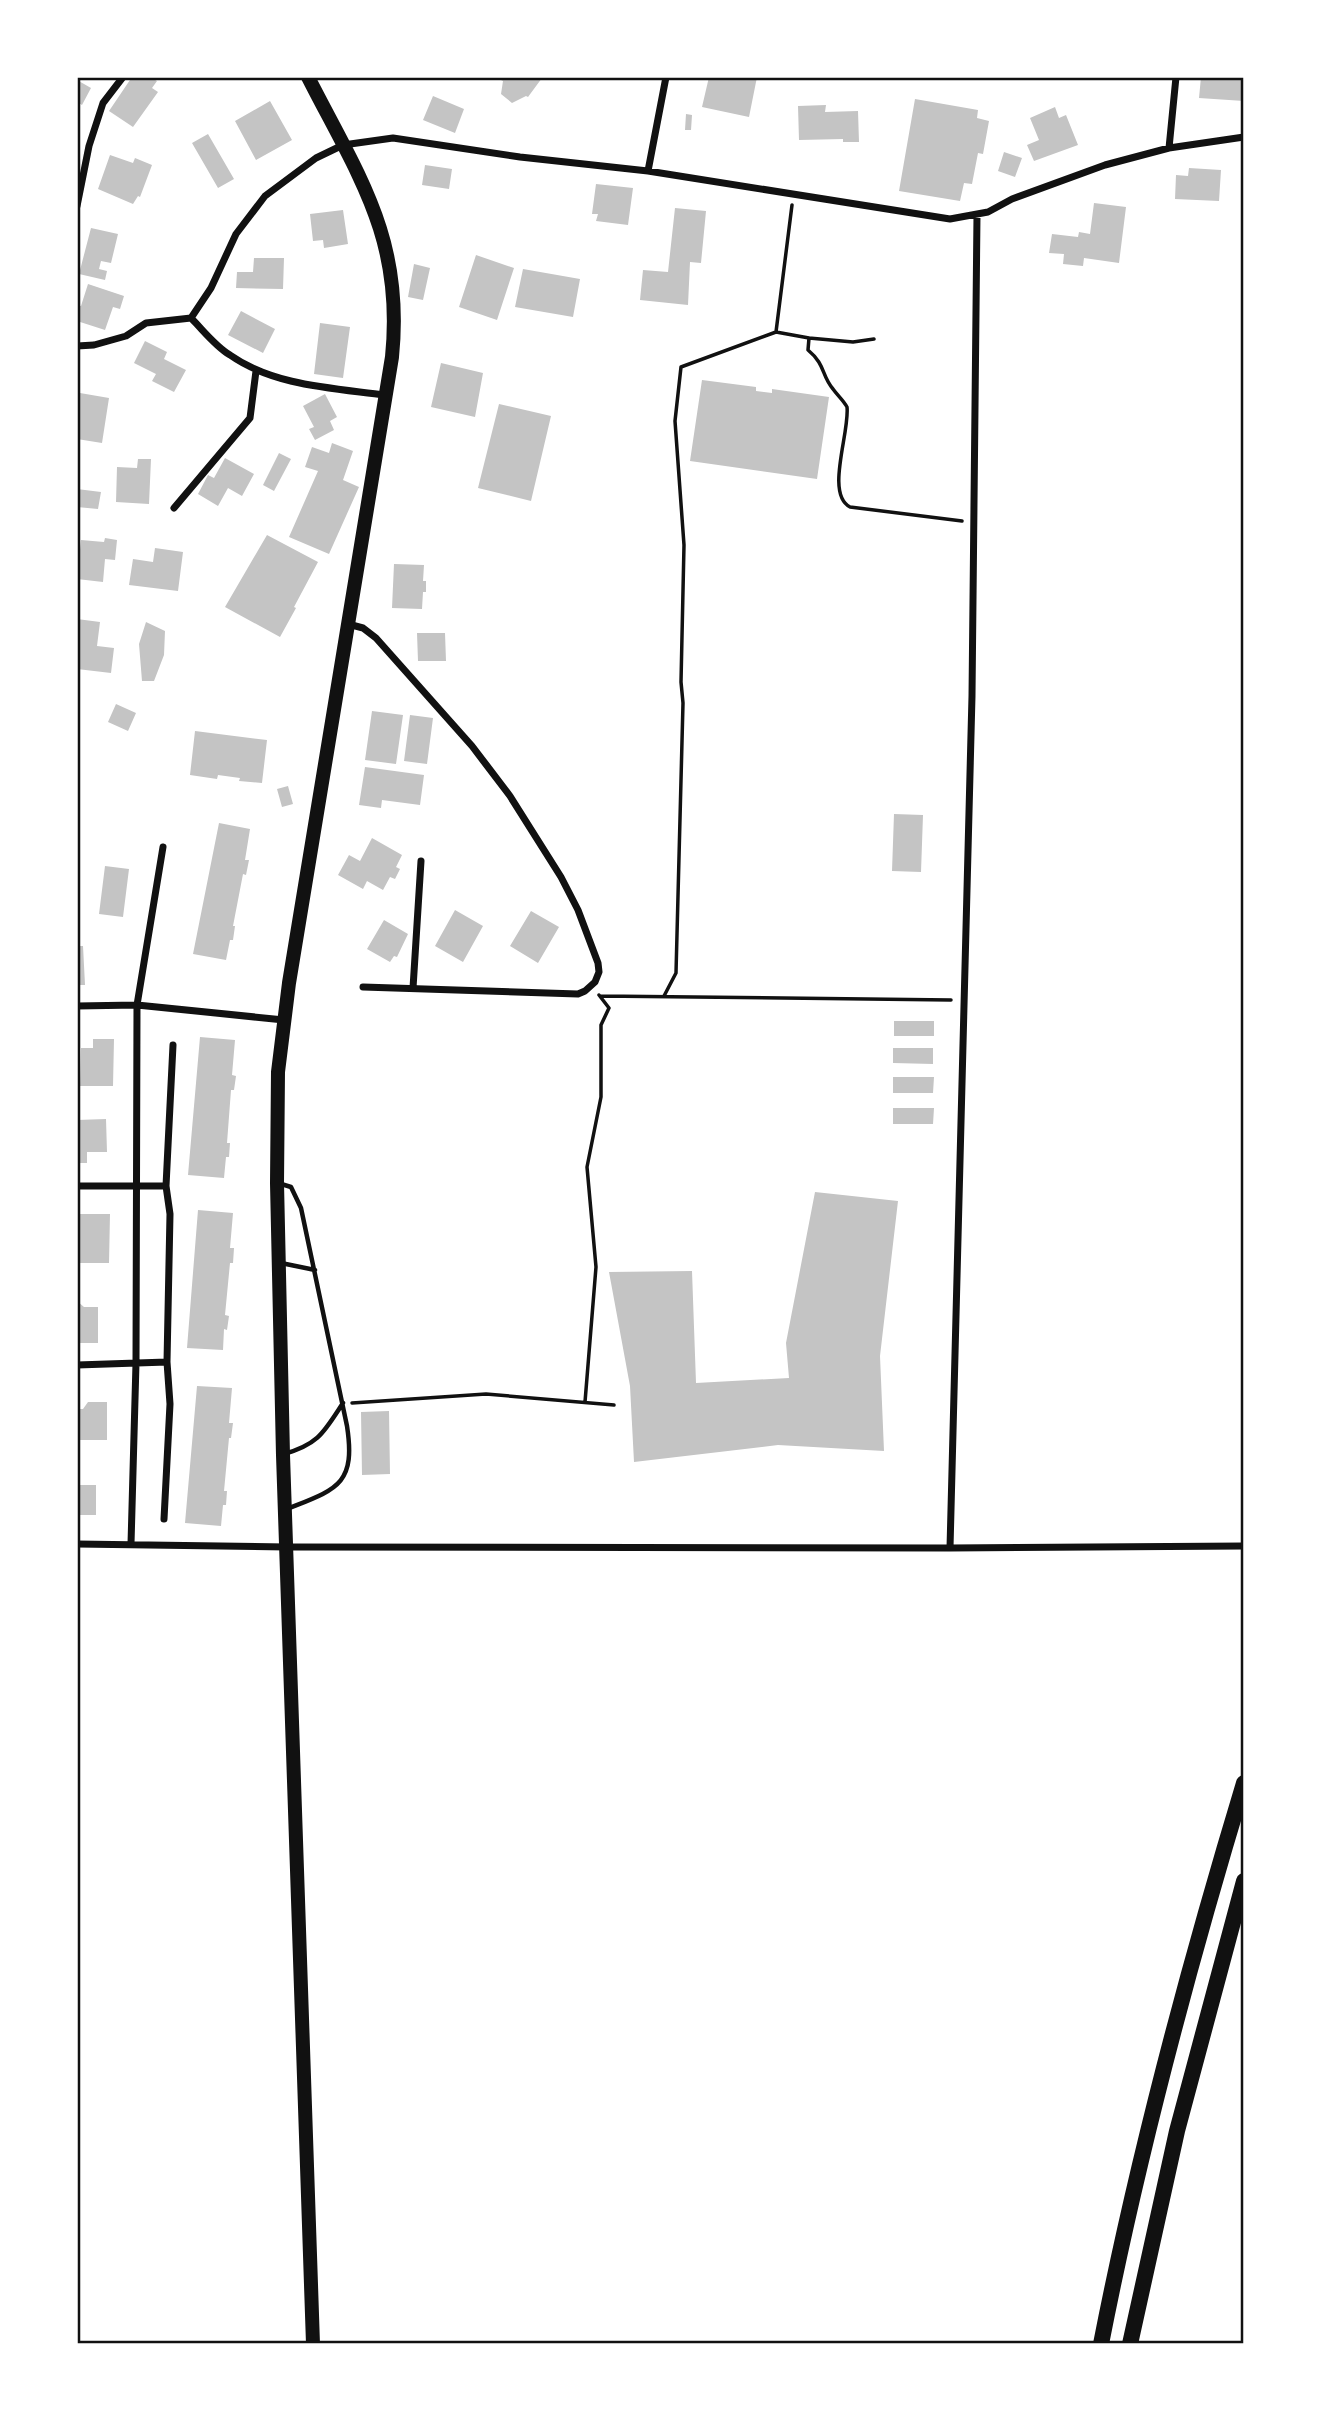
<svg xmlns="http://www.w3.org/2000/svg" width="1321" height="2421" font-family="Cabin,sans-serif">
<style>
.building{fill:#c4c4c4}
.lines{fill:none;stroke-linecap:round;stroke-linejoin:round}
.path{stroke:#111;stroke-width:3.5}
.service{stroke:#111;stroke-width:4.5}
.minor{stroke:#111;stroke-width:7}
.primary{stroke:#111;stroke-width:14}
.motorway{stroke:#111;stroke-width:16}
.neatline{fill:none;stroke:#111;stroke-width:2.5}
</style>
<rect width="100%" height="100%" fill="#fff"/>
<path class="building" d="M132,77H150L157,81L152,88L158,92L133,127L109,111Z
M503,77H549L546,80L542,78L528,97L526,96L512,103L501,94L503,81L501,80Z
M709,77H757L749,117L702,107Z
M1201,77H1244V101L1199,98Z
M77,80L91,88L82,105L77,102Z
M433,96L464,109L455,133L423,120Z
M915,99L978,110L977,118L989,121L983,154L978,153L972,184L964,183L960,201L899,191Z
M270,101L292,140L256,160L235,121Z
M826,105L825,112L858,111L859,142H843V139L799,140L798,106Z
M1055,107L1059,118L1066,115L1078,145L1034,161L1027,145L1039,140L1030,118Z
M686,114L692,115L691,130H685Z
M208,134L234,179L218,188L192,143Z
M1004,152L1022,158L1015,177L998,171Z
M110,155L133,163L135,158L152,165L140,197L138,196L133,204L98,189Z
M425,165L452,169L449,189L422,185Z
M1189,168L1221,170L1219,201L1175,199L1176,175L1188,176Z
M596,184L633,188L628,225L596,221L598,214H592Z
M1094,203L1126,207L1119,263L1084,258L1083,266L1063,264L1064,254L1049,253L1052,234L1078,237L1079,232L1090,234Z
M675,208L706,211L701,263L690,262L688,305L640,300L643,270L668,272Z
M343,210L348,244L324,248L323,240L313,241L310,214Z
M91,228L118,234L111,263L101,261L99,269L107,271L105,280L79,274Z
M476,255L514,268L497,320L459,307Z
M254,258H284L283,289L236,288L237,272H253Z
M414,264L430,268L423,300L408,297Z
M523,269L580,279L573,317L515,307Z
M88,284L124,296L120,309L113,307L105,330L77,321V305L81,306Z
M241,311L275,329L263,353L228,335Z
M320,323L350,327L343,378L314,374Z
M145,341L167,352L164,359L186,370L174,392L152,381L156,374L134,363Z
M441,363L483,373L475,417L431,407Z
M702,380L756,387V391L772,393V389L829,397L817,479L690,461Z
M80,393L109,398L102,443L77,439V414Z
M325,394L337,417L330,421L334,430L315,440L309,429L314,427L303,406Z
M499,404L551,416L531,501L478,488Z
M332,443L353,451L343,480L359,487L329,554L289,537L318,471L305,467L312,447L329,453Z
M279,453L291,459L274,491L263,485Z
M225,458L254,474L242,496L228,488L218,506L198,494L208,475L214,478Z
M138,459H151L149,504L116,502L117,467L137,468Z
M77,489L101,492L98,509L77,507Z
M267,535L318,562L294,607L296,608L280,637L225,607Z
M105,538L117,540L115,560L105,559L103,582L77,579L81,540L104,542Z
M155,548L183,552L178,591L129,585L133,559L153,562Z
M394,564L424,565L423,581H426V592H423L422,609L392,608Z
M77,619L100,622L97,646L114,648L111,673L77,669Z
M146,622L165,631L164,655L154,681H142L139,644Z
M417,633H445L446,661H418Z
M116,704L136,713L128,731L108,722Z
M372,711L403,715L396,764L365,760Z
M410,715L433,718L427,764L404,761Z
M195,731L267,740L262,783L239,781L240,778L218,775L217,779L190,775Z
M365,767L424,775L420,805L382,800L381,808L359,805Z
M288,786L293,804L282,807L277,789Z
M894,814L923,815L921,872L892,871Z
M219,823L250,829L245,860H249L246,875L243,874L233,926H235L233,940H230L226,960L193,954Z
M372,838L402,855L396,867L400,869L395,879L390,877L383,890L367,881L363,889L338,875L349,855L360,861Z
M105,866L129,869L123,917L99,914Z
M455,910L483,926L463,962L435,946Z
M531,911L559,927L538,963L510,946Z
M384,920L408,934L397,957L394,956L390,962L367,949Z
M77,946H83L85,985H77Z
M894,1021H934V1036H894Z
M200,1037L235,1040L232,1075L236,1076L234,1090H231L227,1143H230L229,1157H226L224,1178L188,1175Z
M93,1039H114L113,1086H80L81,1048H93Z
M893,1048H933V1064L893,1063Z
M893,1077H934L933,1093H893Z
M893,1108H934L933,1124H893Z
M106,1119L107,1152H87V1163H77V1120Z
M815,1192L898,1201L880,1356L884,1451L778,1445L634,1462L630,1386L609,1272L692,1271L696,1383L789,1378L786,1343Z
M198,1210L233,1213L230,1248H234L233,1263H230L225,1315L229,1316L227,1330L224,1329L223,1350L187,1348Z
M77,1214H110L109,1263H77Z
M77,1301L84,1307H98V1343H77Z
M197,1386L232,1388L229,1423H233L231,1438H229L224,1491H227L226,1505H223L221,1526L185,1523Z
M88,1402H107V1440H77V1409H83Z
M389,1411L390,1474L362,1475L361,1412Z
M77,1485H96V1515H77Z"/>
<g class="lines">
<path class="path" d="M776,332L809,338
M874,339L853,342L809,338L808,350C826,365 821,375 833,389C838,396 843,400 847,407C850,432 825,494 850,507L962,521
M600,996L951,1000
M664,996L676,973L683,703L681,682L684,545L675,421L681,367L776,332L792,205
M585,1402L596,1267L587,1167L601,1097V1025L609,1008L599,995
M352,1403L486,1394L614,1405"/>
<path class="service" d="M278,1183L291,1187L301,1208L347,1426C356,1485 337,1489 287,1509
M281,1263L315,1270
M284,1454C319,1444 324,1432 343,1403"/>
<path class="minor" d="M1169,148L1176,77
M648,171L666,77
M77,206L89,146L103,103L123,77
M191,318C203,330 215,346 230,355C274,386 333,388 385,395
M77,346L94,345L126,336L146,323L191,318L211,288L236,234L265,196L316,158L343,145L393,138L520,157L648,171L950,219L988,212L1012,199L1105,165L1169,148L1244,137
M174,508L250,418L256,371
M348,624L363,628L376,638L472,746L510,796L561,877L578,910L598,963L599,972L595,982L585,991L578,994L363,987
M413,988L421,861
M77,1006L137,1005L284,1020
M77,1186H166
M77,1365L167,1362
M164,1519L170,1404L167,1362L170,1214L166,1186L173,1045
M77,1544L287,1547L950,1548L972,696L977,215
M131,1544L136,1363L137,1005L163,847
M950,1548L1244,1546"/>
<path class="primary" d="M308,77C359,177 404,239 392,357L289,983L278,1072L277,1183L283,1455L313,2344"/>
<path class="motorway" d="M1101,2344C1138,2155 1188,1968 1244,1783
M1130,2344L1177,2131L1244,1881"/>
</g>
<rect width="1321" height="2421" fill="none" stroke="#ffffff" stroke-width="158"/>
<rect x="79" y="79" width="1163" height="2263" class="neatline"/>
</svg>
